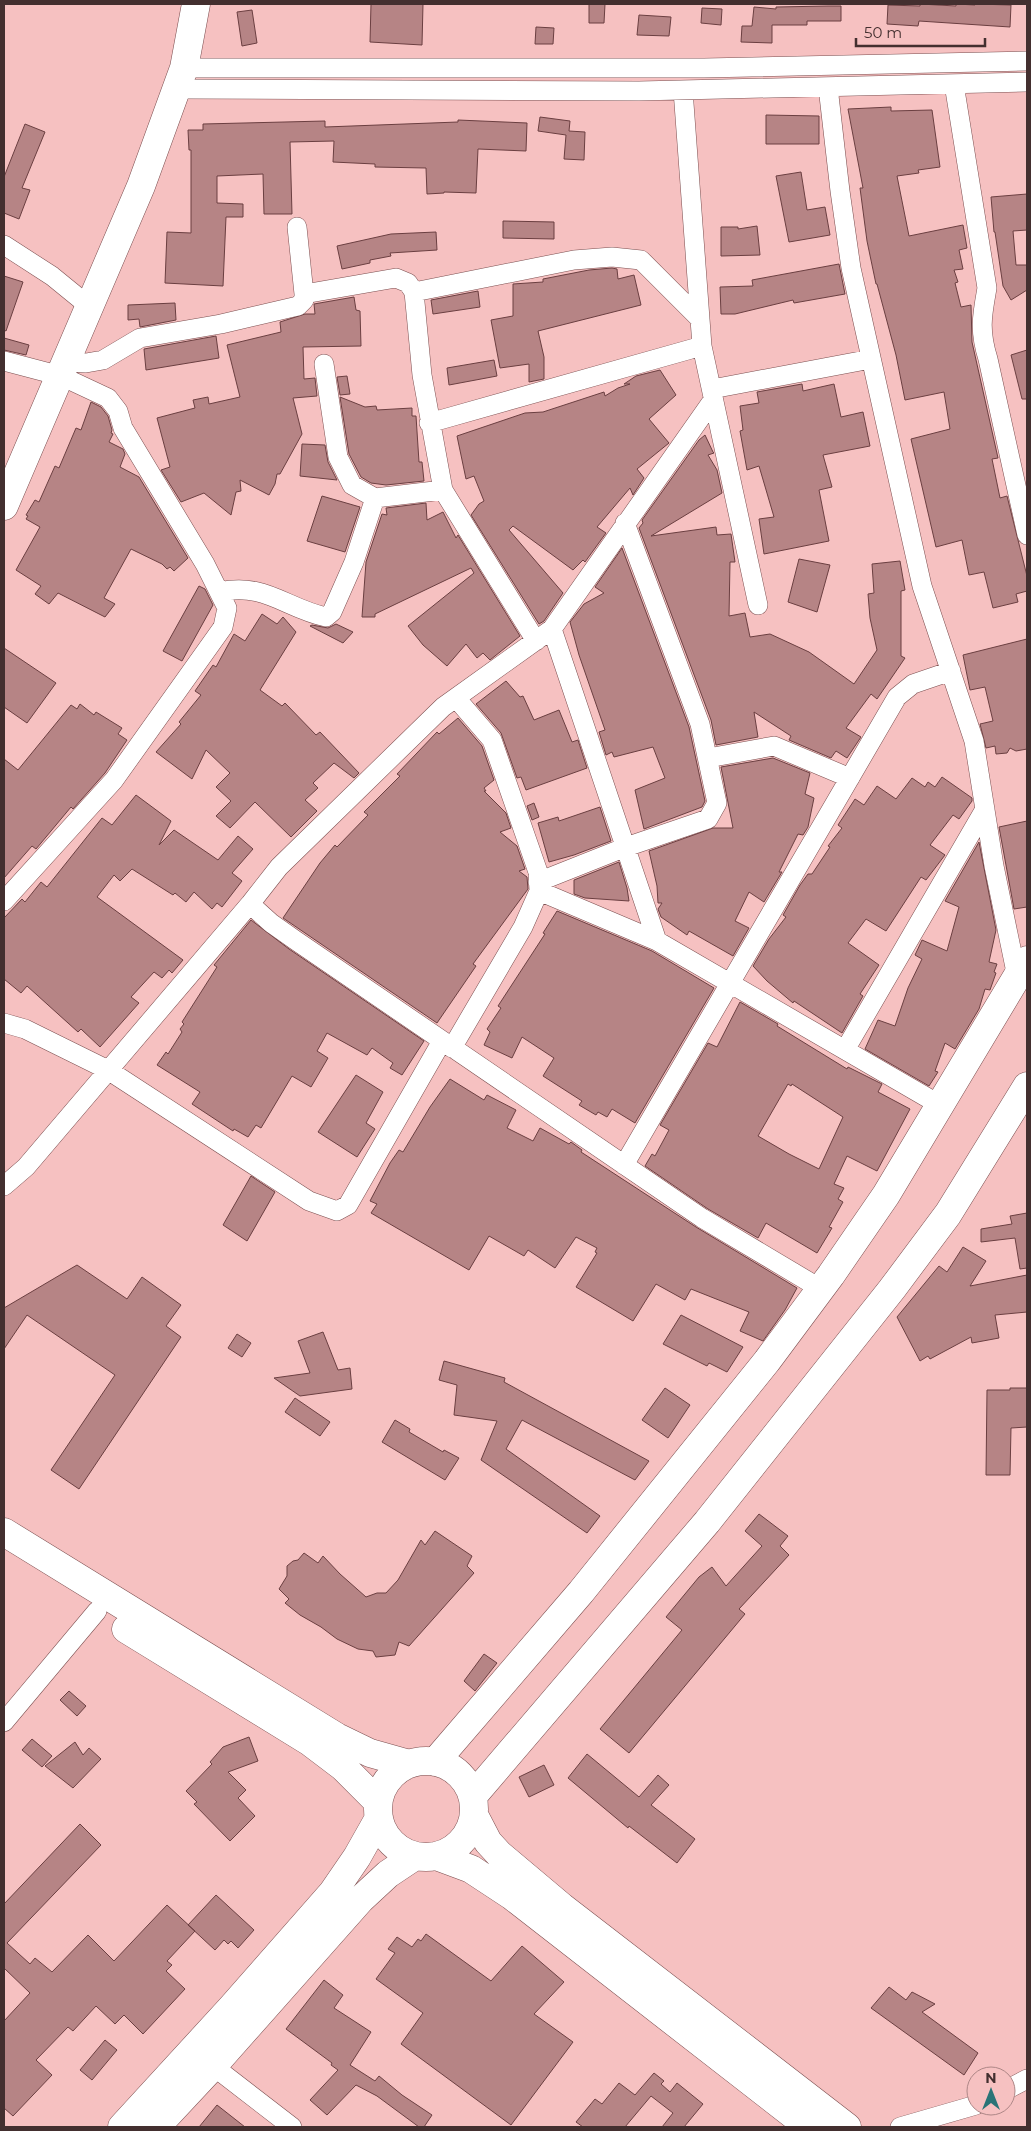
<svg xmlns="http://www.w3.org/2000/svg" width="1031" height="2131" font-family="Montserrat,sans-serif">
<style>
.building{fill:#b68485;stroke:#6b3f41;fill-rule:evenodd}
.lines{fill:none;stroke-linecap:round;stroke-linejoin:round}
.street-casing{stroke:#7c4f50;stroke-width:20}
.secondary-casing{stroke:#7c4f50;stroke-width:29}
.street{stroke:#fff;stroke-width:19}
.secondary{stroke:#fff;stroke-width:28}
</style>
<rect width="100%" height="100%" fill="#f6c1c1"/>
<path class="building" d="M371,4H423L422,45L370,42Z
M589,4H605L604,23H589Z
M920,4L956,6V4L975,5V4L1011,5L1010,27L919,21L918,26L887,24L888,5L920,6Z
M828,6H841V21H807V25H772V43L741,42L742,26H752L754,7L776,9V7Z
M702,8L722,9L721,25L701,23Z
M252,10L257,43L242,46L237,12Z
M639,15L671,17L669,36L637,35Z
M536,27L554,28L553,44H535Z
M891,107V111L932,110L940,167L918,170L919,173L897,176L909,236L963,225L967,248L959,250L963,269L954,270L958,282L955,283L961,307L971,305L972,342L998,458L992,459L1000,498L1007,496L1027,576V591L1016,594L1018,602L993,608L984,572L969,575L962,540L936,547L911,439L950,429L944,392L905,400L896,355L877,284H876L867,241L860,188H863L848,109Z
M766,115L819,116V144H766Z
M540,117L570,121L569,131L585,132L584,160L564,159L566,135L538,131Z
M458,120L527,123L526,151L478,149L476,193L444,192V193L427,194L426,168L375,167V164L333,162L334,141L290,142L292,214H264L263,174L217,176V203L243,204V217H226L223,286L165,283L167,232L191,233V150H189L188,130H203V124L325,121V127L458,122Z
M25,124L45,132L22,188L30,190L19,219L4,213V177Z
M801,172L807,210L825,207L830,235L789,242L776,176Z
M1027,194V230L1013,231L1016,265H1027V290L1011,300L1003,286L995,232H994L991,197Z
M503,221L554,222V239L503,238Z
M757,226L760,255L721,256V227H738V229Z
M436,232L437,250L390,253L391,256L370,260V263L342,269L337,246L391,234Z
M839,264L845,294L794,303L793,300L735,314H721L720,287L753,286L752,280Z
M612,268L617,269L618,279L634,275L641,305L538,331L544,357V379L529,382V364L500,368L491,320L513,316V284L543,282V279L589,270Z
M4,276L23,282L6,331L4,330Z
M478,291L480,307L433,314L431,300Z
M354,297L356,310L360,311L361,346L303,347L304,379L315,378L317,396L293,398L302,434L280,474H277L275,484L269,495L240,480L241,491L236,492L231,515L204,493L181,502L161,470L170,467L157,418L195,408L193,400L208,397L209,404L240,397L227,345L281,332L280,322L305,314H315L314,304Z
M175,303L176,320L140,327L139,319L128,320V305Z
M216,336L219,358L146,370L144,349Z
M4,338L29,345L26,355L4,350Z
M1027,350V399H1022L1011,355Z
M494,360L497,376L449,385L447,368Z
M660,370L676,395L649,419L669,443L637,469L644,478L633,495L630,488L597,527L606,533L585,562L583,560L573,570L513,526L509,530L563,593L544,621L539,624L471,515L479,504L484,501L474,476L466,479L457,436L525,413L543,412L604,392L605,396L618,388L630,384H624L636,376Z
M347,376L350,394L340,395L337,377Z
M802,384L803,391L834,384L841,417L863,412L870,446L823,455L832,487L819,490L829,541L764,554L759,519L774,517L759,466L747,470L740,431L743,430L740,406L759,403L757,392Z
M340,397L365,407L376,406L377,410L412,408V416H416L419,462H422L424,481L386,485L371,483L361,477L349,454Z
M91,402L101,407L108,416L112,430L111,433L113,434L109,442L123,449L125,454L120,467L139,477L188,558L174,571L170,567L167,569L162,564L131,549L104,598L115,604L105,617L58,593L49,604L35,594L41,586L16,570L40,527L26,519L28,516L26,515L35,500L39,502L55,466L59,468L76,428L81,430Z
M705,435L713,452L714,453L708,455L717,470L722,493L651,536L716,527L717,535L731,534L735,562H730L729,616L745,613L750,637L770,634L809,652L854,684L877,650L870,618L868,594L874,593L872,564L900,561L905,590L901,591V656L905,658L877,699L871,694L846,728L861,737L847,758L836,751L831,758L789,740L791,736L754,712L758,737L716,745L711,720L639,528L643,523L642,520L699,440Z
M302,444L325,445L328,462L337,480L300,476Z
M322,496L360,507L345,552L307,541Z
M426,503L427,520L443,512L456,538L458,535L520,636L490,660L483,653L477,658L466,644L447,666L423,645L408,626L474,573L471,568L375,614V617H362L366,562L382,514L387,515L386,508Z
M622,548L689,727L705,801L702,807L644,829L635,790L665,778L653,747L614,757L612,752L606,755L599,732L605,730L579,655L570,622L584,604L604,593L595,587Z
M799,559L830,565L817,612L788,602Z
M199,586L205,589L213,605L182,661L163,651Z
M262,614L277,624L283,617L296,632L260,690L282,706L285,703L316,735L320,732L359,773L354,778L334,763L313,783L318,788L305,800L317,811L291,837L255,802L230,828L216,816L231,801L216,787L230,773L206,750L192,779L156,752L181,724L179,722L201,695L195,691L213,665L216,667L234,634L245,641Z
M336,624L353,632L343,643L310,626L312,625L328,628Z
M1027,639V749L1016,751L1010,748L1007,753L996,754L995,746L986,748L980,724L993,721L985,687L970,690L963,655Z
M4,648L56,683L27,723L4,707Z
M506,681L520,697L523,696L534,720L559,710L572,742L578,740L587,768L526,790L521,777L517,778L501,733L476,704Z
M80,704L94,715L96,712L122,728L118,734L127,740L105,773L73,809L71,807L36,849L32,846L4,878V759L18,770L71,705L77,709Z
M458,718L482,746L494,780L484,788L486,791H484L506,813L511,828L500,832L517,846L525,869L519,871L527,877L528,889L473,964L476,966L437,1023L283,918L320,863L335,845L337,847L368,815L364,812L400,776L397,774L437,732L439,734Z
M773,758L810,773L805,794L814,798L808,827L803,835L798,834L779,872H782L764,902L749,892L735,921L749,928L733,956L689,931L687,935L661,917L658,909L662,903H658L657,886L649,851L713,828H733L721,767Z
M942,777L972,798V801L959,819L953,815L930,845L945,855L926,880L921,877L886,931L866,919L848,943L879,965L860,994L863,996L842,1033L794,1001L793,1003L767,981L753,966L769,939L786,917L783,915L800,885L808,874H812L830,847L828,846L842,828L838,825L855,799L864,805L877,786L896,799L912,778L925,787L928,782L935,787Z
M136,795L171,821L159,845L174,830L218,860L238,836L253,849L232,873L242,881L222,907L217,903L212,909L194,892L186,902L175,893L173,895L132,869L120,881L114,875L97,897L183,960L172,973L169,970L162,978L154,972L131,997L139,1003L100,1047L81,1029L78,1032L27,986L21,993L4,979V918L22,899L25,902L41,882L47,887L102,818L112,825Z
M534,803L539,817L532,820L527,806Z
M600,807L611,841L574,855L549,862L538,823L558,817L559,821Z
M1027,821V907L1014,909L999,827Z
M979,842L996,930L989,962L997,964L994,972L996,973L990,990L985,989L979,1009L955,1049L945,1043L935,1071L938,1072L929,1086L865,1049L878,1020L895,1026L908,988L922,959L915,955L922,940L947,951L959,907L945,901Z
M619,862L627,888L629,901L585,898L574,894V880Z
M557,911L652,951L714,988L635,1123L612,1109L607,1117L598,1112L596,1115L579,1105L582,1101L543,1076L554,1058L522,1037L512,1058L484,1045L490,1032L487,1029L501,1008L498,1006L545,934L543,933Z
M251,920L289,949L424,1041L402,1075L390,1068L393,1063L372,1048L367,1055L327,1033L317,1051L328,1058L311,1087L292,1076L261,1128L256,1125L248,1137L234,1129L233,1131L192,1104L200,1092L157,1065L166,1052L168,1054L182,1032L180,1029L184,1024L182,1022L217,967L214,965Z
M740,1002L778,1024L777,1026L847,1069L848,1067L882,1084L878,1092L910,1109L877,1171L847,1156L834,1184L844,1188L838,1199L843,1202L829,1227L832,1228L817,1253L766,1223L758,1238L708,1209L645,1166L652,1154L655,1156L669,1130L660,1125L708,1043L717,1047ZM788,1084L791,1086L792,1084L843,1117L819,1169L789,1154L758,1136Z
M356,1075L383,1092L366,1123L375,1129L357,1157L318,1132Z
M450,1079L484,1100L487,1095L516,1110L507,1128L533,1141L540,1128L569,1144L571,1142L582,1150L581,1152L696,1227L797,1288L785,1310L763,1341L740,1331L749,1312L691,1289L685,1300L656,1284L633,1321L576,1287L597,1253L595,1252L597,1248L576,1237L555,1268L528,1250L524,1256L489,1236L469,1270L371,1213L377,1204L370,1201L390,1163L399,1150L403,1152L430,1107Z
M251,1176L275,1192L247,1241L223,1225Z
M1027,1213V1268L1020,1269L1015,1238L981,1242V1229L1012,1224L1010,1216Z
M963,1247L986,1261L970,1286L1027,1275V1312L995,1315L999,1338L972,1343L971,1337L930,1359L928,1356L920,1361L897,1317L939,1266L947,1272Z
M77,1265L127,1299L142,1277L181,1305L166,1326L181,1337L79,1489L51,1470L115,1375L27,1315L4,1349V1308Z
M681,1315L743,1347L727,1372L709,1363L707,1366L663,1344Z
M323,1332L338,1370L350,1368L352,1389L300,1396L274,1378L310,1373L298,1341Z
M237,1334L251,1343L242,1357L228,1348Z
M444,1361L505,1378L504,1382L649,1461L635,1480L522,1420L506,1449L600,1516L587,1533L481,1460L497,1421L454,1415L457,1385L439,1380Z
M665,1388L690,1405L668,1438L642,1420Z
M1010,1388H1027V1427L1011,1428L1010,1475H986L987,1390H1010Z
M295,1398L330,1422L320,1436L285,1412Z
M395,1420L410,1429L409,1432L443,1452L444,1450L459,1458L445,1480L382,1442Z
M759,1514L788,1536L780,1546L789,1555L739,1609L745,1614L629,1753L600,1729L682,1630L666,1617L699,1577L712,1567L726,1586L762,1546L745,1531Z
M435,1531L472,1556L467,1566L474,1573L409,1646L399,1642L395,1655L376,1657L373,1651L358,1649L337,1639L321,1627L300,1615L285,1603L289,1599L279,1589L287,1576V1566L293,1561L298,1560L304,1553L318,1563L323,1556L340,1574L366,1597L377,1593H386L398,1580L421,1540L425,1545Z
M484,1654L497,1663L475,1691L464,1681Z
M69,1691L86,1706L77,1716L60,1700Z
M249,1737L258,1761L228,1772L246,1790L238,1798L255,1816L230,1841L194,1804L197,1802L186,1791L212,1764L210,1762L223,1747Z
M32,1739L52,1756L42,1767L22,1750Z
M75,1742L83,1755L89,1748L101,1759L73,1788L45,1766Z
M587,1754L639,1797L658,1775L669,1785L651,1805L695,1839L677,1863L629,1826L628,1828L568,1778Z
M544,1765L554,1785L529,1797L519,1777Z
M80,1824L101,1845L7,1943L30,1964L35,1958L52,1972L88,1935L114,1961L167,1905L195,1931L167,1961L172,1965L166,1971L185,1989L143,2034L124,2015L115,2024L96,2006L73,2031L68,2027L36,2060L52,2075L13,2116L4,2108V2021L30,1993L4,1968V1904Z
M216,1895L254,1930L238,1948L231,1941L228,1944L224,1940L215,1950L188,1925Z
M426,1934L491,1981L522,1946L564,1982L534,2014L573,2042L511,2125L401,2044L423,2013L376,1979L395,1953L388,1949L397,1937L412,1947L418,1939L421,1941Z
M324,1980L343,1995L334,2008L371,2032L350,2065L375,2081L379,2076L402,2095L432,2115L424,2127H419L377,2096L356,2085L327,2115L310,2100L338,2070L331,2065L332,2063L286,2029Z
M889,1987L906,2000L912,1992L935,2004L922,2012L978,2053L964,2075L871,2008Z
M105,2040L117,2050L92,2080L80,2070Z
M654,2073L664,2081L661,2084L670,2092L677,2083L703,2104L684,2127H662L673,2113L651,2096L625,2127H583L576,2122L595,2099L602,2104L619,2083L635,2095Z
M217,2105L245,2127H199Z"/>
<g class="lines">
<defs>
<path id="street" d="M184,68H704L1027,61
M954,84L987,288C982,316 979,330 988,359L1027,535
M828,87L840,191L851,268L922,586L974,741L994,866L1017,977
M177,89L639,91L1027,82
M683,90L702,346L758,605
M4,245L52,276L90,307
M414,292L574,260L612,257L641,260L700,319
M4,361L61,376L108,398L118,411L123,428L205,564L227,608L223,627L114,780L4,901
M67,362L86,363L103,360L140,338L221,324L298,306L304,300V294L297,227
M324,364L338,457L352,485L375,498
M712,389L871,359
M429,423L702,346
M443,490L536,641
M219,592C265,582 285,608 326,617L332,612L354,562L375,498L443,490L422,375L414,292L408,283L396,278L304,294
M552,629L657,941
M708,758L774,746L850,778
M538,882L626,847L708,819L717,803L700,724L625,523
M539,891L657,941L940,1105
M250,904L271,923L295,940L702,1218L821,1289
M4,1023L25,1029L108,1070L309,1201L337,1211L348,1205L442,1041
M452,1048L523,927L539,891L538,872L492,740L456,698
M845,1050L985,809
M624,1165L897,697L913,684L951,671
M4,1186L26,1167L250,904L279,867L443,707L552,629L713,400
M4,1722L97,1611
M213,2066L292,2127
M1006,2090L1027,2079
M900,2127L976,2105"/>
<path id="secondary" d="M4,506L141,186L184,68L196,4
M4,1532L337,1737L370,1753L409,1764
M126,1629L310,1742L343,1767L378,1802
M378 1809a48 48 0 1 1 96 0a48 48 0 1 1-96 0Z
M435,1762L581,1592L767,1361L831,1275L886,1195L1027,960
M473,1796L707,1522L892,1289L948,1214L1027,1086
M474,1815L488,1842L499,1854L562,1907L847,2127
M436,1856L471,1869L512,1896L809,2127
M122,2127L232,2007L333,1892L357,1857L379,1818
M156,2127L213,2066L361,1899L388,1874L415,1856"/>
</defs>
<use href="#street" class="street-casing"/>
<use href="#secondary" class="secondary-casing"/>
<use href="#street" class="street"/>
<use href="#secondary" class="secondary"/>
</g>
<rect width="1031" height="2131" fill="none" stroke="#432f2f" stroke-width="10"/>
<g transform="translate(991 2091)"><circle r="24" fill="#f6c1c1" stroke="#ae8787"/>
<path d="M0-4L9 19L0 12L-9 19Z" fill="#2a7477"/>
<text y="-8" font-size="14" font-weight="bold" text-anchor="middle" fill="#432f2f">N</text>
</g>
<path d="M856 38v8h129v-8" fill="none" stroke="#432f2f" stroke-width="2.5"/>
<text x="864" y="38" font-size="15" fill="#432f2f" stroke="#f6c1c1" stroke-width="4" paint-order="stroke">50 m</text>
</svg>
